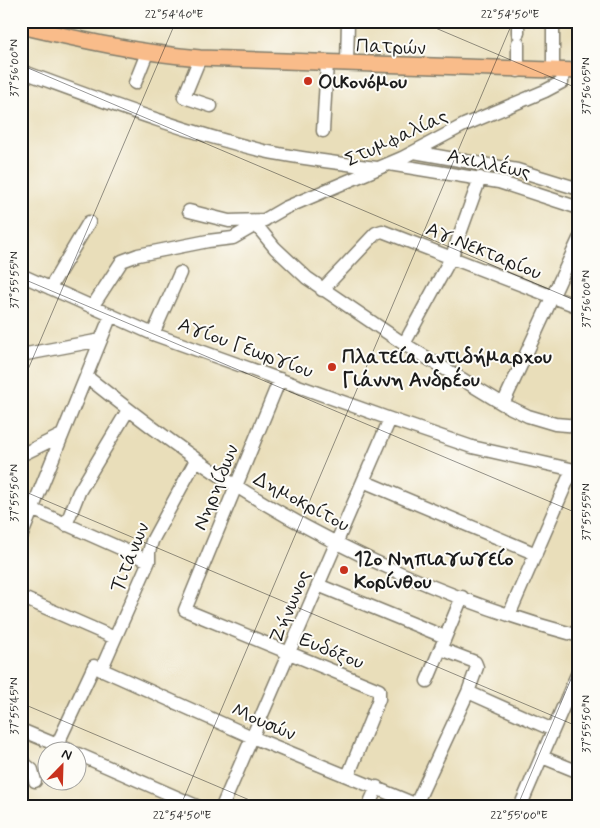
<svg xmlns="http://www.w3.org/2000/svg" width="600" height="828" font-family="Mynerve,sans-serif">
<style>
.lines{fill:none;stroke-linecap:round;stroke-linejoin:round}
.minor-casing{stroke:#827d6b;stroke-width:15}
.major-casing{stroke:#827d6b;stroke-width:18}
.minor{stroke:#fff;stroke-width:12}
.major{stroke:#f9bc8a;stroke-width:15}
.ticks{fill:none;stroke:#1c1c1c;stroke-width:1;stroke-opacity:0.45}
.poi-dot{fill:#c8321e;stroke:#fdfcf7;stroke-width:2}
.labels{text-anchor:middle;stroke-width:4;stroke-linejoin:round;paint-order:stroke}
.street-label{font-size:20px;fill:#1c1c1c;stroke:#fdfcf7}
.poi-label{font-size:20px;font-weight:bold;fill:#1c1c1c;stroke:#fdfcf7;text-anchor:start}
.neatline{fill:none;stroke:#1c1c1c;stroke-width:2}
.ticks-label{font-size:12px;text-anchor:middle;fill:#1c1c1c}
</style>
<rect width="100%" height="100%" fill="#fdfcf7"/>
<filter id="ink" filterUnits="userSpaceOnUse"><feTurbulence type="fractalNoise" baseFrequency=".02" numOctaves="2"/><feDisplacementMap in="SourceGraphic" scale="10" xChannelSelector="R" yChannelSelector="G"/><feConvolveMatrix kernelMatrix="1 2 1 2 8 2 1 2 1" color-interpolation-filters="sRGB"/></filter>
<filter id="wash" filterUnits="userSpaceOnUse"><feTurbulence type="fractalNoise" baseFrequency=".0096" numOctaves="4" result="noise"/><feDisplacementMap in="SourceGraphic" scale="20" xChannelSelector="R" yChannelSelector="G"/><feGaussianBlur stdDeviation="1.12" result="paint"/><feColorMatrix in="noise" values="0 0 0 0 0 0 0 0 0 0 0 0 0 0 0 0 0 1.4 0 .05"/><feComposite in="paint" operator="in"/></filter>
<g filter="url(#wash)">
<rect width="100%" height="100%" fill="#e9deba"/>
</g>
<g filter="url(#ink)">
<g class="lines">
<defs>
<path id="minor" d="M553,21V71
M518,33V21
M200,58L184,97L211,106
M347,64L348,21
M21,71C101,100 181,131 264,151C301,159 339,163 377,168
M518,71V43
M135,83L147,53
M323,131L327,63
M414,152L517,170L579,189
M389,164L499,182L579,208
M189,211L229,221L265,220
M257,226L275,248L307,278L404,344L503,404L528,416L555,424L579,426
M21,275L153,334L390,419L472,447L579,471
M50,288L89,222
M322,290L376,233L382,231L579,307
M92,307L122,261L138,255L208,241L233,238L285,208L402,158L464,125L545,91L562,82L563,71
M153,334L180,273
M404,344L452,256L480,178
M21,355L101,340
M87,377C135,415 184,453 236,486C339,551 461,605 579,636
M280,379L185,610L379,690V699L348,776
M503,404L579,239
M21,455L62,435
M363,481L536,554
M32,509L149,561
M66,525L79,492L128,410
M21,537L111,315
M318,585L445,637
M21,597L115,638
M509,615L572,470
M101,670L149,561V552L152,541L196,460
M427,681L462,597
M468,692L553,730
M21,730L69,750
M57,745L94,666L252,737L422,807
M78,754L199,807
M542,757L579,772
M21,761L32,770L35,781
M416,804L468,692L477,667L475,662L441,649
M222,807L390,419
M368,807L377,787
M520,807L579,670"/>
<path id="major" d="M21,26C81,40 139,53 200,58L579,71"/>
</defs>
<use href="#minor" class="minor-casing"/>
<use href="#major" class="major-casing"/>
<use href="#minor" class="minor"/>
<use href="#major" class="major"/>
</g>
</g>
<path class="ticks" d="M419,21L579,89M21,65L579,302M21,278L579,514M21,386L176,21M21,490L579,727M21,703L266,807M180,807L513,21M517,807L579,660"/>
<g class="poi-dot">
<circle cx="308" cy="81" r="5"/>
<circle cx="332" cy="367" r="5"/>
<circle cx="344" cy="570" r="5"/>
</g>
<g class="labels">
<g class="street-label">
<text transform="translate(391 46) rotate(2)" y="7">Πατρών</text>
<text transform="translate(396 137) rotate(-25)" y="7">Στυμφαλίας</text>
<text transform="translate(489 163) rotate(12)" y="7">Αχιλλέως</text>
<text transform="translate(484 250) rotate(22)" y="7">Αγ.Νεκταρίου</text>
<text transform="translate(246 347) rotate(20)" y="7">Αγίου Γεωργίου</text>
<text transform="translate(215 487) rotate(-68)" y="7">Νηρηίδων</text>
<text transform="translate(302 501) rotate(28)" y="7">Δημοκρίτου</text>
<text transform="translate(129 557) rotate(-68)" y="7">Τιτάνων</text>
<text transform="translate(289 606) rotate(-67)" y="7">Ζήνωνος</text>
<text transform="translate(332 650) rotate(22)" y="7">Ευδόξου</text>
<text transform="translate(264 721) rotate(23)" y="7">Μουσών</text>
</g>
<g class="poi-label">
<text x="318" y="88">Οικονόμου</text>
<text x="342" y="363">Πλατεία αντιδήμαρχου<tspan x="342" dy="23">Γιάννη Ανδρέου</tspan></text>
<text x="354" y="565">12ο Νηπιαγωγείο<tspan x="354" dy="23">Κορίνθου</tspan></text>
</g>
</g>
<rect width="600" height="828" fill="none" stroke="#fdfcf7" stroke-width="55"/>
<g transform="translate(62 766) rotate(23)"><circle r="24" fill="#fdfcf7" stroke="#a3a29f"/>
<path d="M0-4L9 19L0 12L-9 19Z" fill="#c8321e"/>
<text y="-8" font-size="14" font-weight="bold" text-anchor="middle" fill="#1c1c1c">N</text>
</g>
<rect x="28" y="28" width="544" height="772" class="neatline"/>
<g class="ticks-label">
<text x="174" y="18">22°54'40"E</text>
<text x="510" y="18">22°54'50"E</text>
<text transform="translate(14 68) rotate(-90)" y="4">37°56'00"N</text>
<text transform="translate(586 86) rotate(-90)" y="4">37°56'05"N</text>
<text transform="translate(14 280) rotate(-90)" y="4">37°55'55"N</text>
<text transform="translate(586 299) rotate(-90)" y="4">37°56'00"N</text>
<text transform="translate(14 493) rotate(-90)" y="4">37°55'50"N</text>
<text transform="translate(586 512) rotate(-90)" y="4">37°55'55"N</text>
<text transform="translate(14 706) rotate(-90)" y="4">37°55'45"N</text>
<text transform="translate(586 724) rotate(-90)" y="4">37°55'50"N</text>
<text x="182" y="819">22°54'50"E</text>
<text x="519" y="819">22°55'00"E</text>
</g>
</svg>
